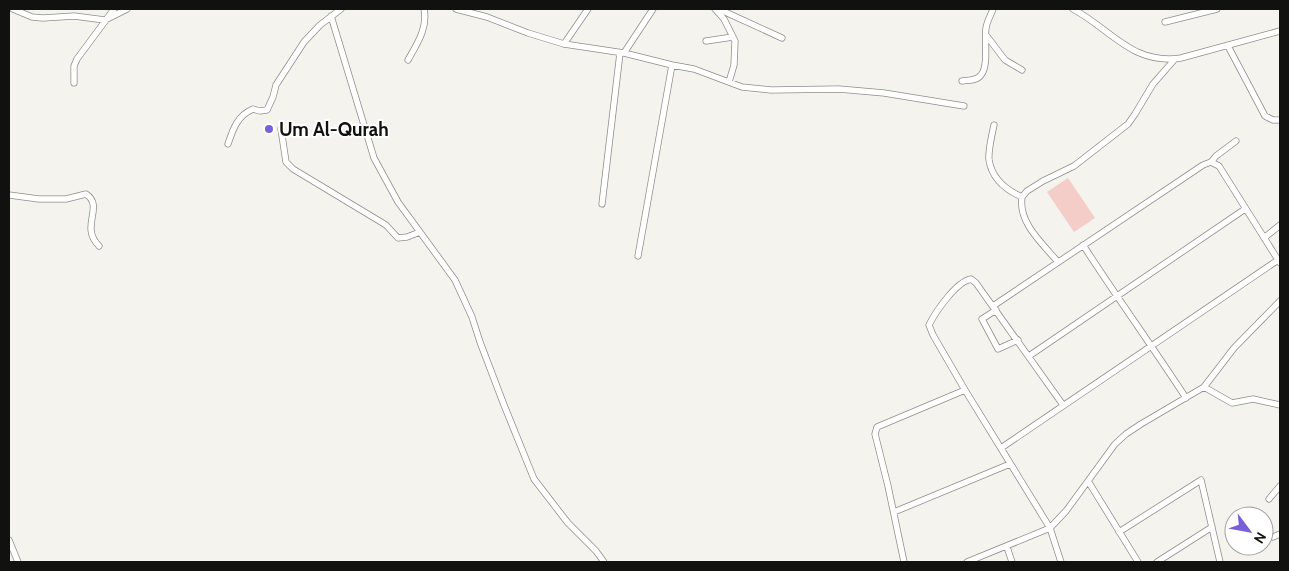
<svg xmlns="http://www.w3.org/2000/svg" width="1289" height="571" font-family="Cabin,sans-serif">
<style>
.green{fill:#f4ccc8}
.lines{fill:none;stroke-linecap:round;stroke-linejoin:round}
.minor-casing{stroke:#8e8d88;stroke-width:7}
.minor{stroke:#fff;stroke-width:5.5}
.poi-dot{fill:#7760da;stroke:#fff;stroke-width:2}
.labels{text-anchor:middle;stroke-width:4;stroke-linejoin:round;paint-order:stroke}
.poi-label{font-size:19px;font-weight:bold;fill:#11110f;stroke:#fff;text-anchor:start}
</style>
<rect width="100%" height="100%" fill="#f5f3ee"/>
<path class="green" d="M1068,178L1095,218L1074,232L1047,192Z"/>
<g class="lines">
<defs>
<path id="minor" d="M13,9L32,17L43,18L74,16L105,20L127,9
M456,9L487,17L528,33L564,44L624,53L672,65L694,69L742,87L771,90L839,89L884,93L964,106
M715,9L724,19L735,41L734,65L729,82
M1073,9C1112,30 1132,65 1181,58L1280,31
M718,12L723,11L782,38
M331,16L374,158L398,202L455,280L472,317L480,342L504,405L534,479L568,523L596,551L604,562
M1165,22L1217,9
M986,35L1005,60L1022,70
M706,41L733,37
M564,44L588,9
M1228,46L1265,116L1273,120H1280
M624,53L653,9
M408,60C417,44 428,28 424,9
M962,81C968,80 977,81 981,75C989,66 984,40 986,28C987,21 991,15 993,9
M74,83V66L77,59L114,9
M994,125C992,134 988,151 989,160C992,179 1006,190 1022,197
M281,129L286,162L293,169L386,225L398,238L407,237L420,232
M228,144C233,129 237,116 253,109L260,111L267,110L273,97L276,85L304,42L320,25L341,9
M1211,162L1216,156L1236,141
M9,195L39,199H66L86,194C105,207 79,226 99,246
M602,204L620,53
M1264,238L1280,225
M1083,245C1116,296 1152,346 1186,398
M638,256L672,65
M1058,262C1043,244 1018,223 1022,197L1027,191L1043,181L1074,166L1128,124L1135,114L1153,84L1175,59
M993,306L1203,165L1211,162L1219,166L1280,263
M996,310L982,319L998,349L1018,340
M1029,356L1245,209
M1204,387L1232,403L1253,399L1280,405
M1001,448L1278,260
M1088,481L1138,562
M1269,499L1280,486
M894,512L1010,464
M1119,532L1201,480L1220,562
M1273,537L1280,534
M9,540L18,562
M1007,547L1012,562
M904,562L888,486L875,434L877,427L965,390
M967,562L1050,528L1066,511L1115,444L1126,434L1141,424L1204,387L1234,348L1280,301
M1061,562L1050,528L965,390L933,335L929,325C936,311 956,282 971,279L976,283L1063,405
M1157,562L1212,527"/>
</defs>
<use href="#minor" class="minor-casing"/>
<use href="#minor" class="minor"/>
</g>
<circle class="poi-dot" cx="269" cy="129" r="5"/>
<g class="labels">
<g class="poi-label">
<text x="279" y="136">Um Al-Qurah</text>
</g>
</g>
<rect width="1289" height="571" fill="none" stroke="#11110f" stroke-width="20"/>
<g transform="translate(1249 531) rotate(122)"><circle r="24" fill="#ffffff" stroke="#a0a09f"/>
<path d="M0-4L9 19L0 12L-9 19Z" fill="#7760da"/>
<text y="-8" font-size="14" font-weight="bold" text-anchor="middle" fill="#11110f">N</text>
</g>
</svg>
